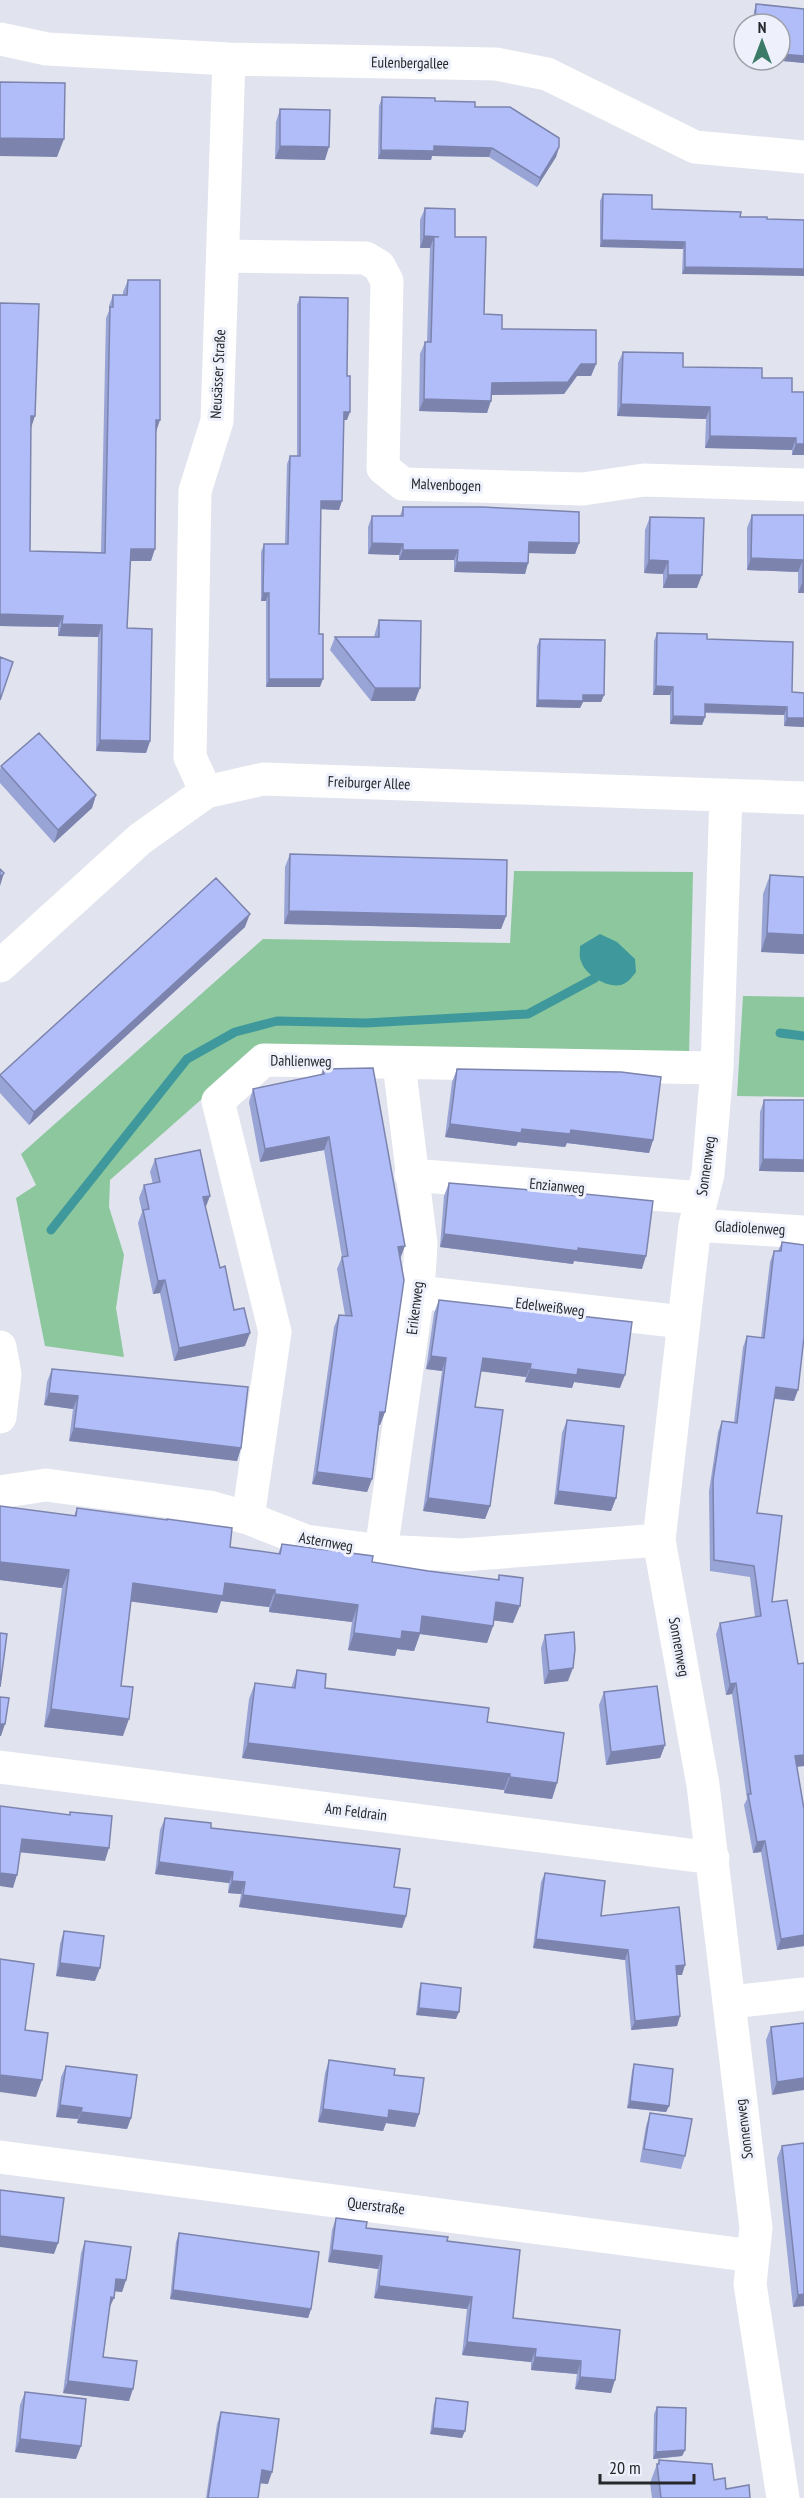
<svg xmlns="http://www.w3.org/2000/svg" width="804" height="2498" font-family="'PT Sans Narrow',sans-serif">
<style>
.green{fill:#8dc79d}
.water{fill:#3f999c}
.lines{fill:none;stroke-linecap:round;stroke-linejoin:round}
.stream{stroke:#3f999c;stroke-width:9}
.street{stroke:#fff;stroke-width:33}
.wall{fill:#98a3d6}
.shaded-wall{fill:#7c84ae}
.building{fill:#b1bdf9;stroke:#7c84ae;stroke-width:1.5}
.labels{text-anchor:middle;stroke-width:6;stroke-linejoin:round;paint-order:stroke}
.street-label{font-size:15px;fill:#26272b;stroke:#eef1fc}
</style>
<rect width="100%" height="100%" fill="#e1e3ee"/>
<path class="green" d="M514,871L693,872L689,1056L262,1046L110,1180L109,1207L124,1255L116,1308L124,1357L45,1346L16,1198L36,1185L21,1154L263,939L510,943Z
M743,996L804,997V1097L737,1096Z"/>
<path class="water" d="M600,934L617,942L635,959L636,972C632,977 628,983 621,985C607,988 585,975 581,961C579,958 580,950 580,946Z"/>
<g class="lines">
<path class="stream" d="M780,1033L804,1036
M51,1230L187,1059L235,1032L277,1021L366,1023L528,1014L595,978"/>
<path class="street" d="M0,39L47,49L229,59L496,64L547,74L695,147L804,157
M223,256L366,258L379,266L387,281L383,468L403,484L583,489L644,480L804,485
M206,792L190,757L195,491L217,421L229,59
M726,795L717,1068L708,1174L695,1225L659,1540L703,1785L756,2228L750,2284L783,2498
M0,966L140,839L206,792L263,779L804,798
M411,1175L702,1198
M695,1225L804,1232
M418,1292L683,1322
M0,1347L5,1374L0,1417
M0,1492L46,1485L209,1507L248,1518L306,1541L381,1551L462,1555L659,1540
M248,1518L275,1332L218,1101L264,1060L717,1068
M381,1551L418,1292L421,1244L399,1064
M0,1767L713,1858
M730,2002L804,1994
M0,2157L753,2256"/>
</g>
<path class="wall" d="M756,4L804,9V63L772,60L780,24H753L754,11Z
M382,97L435,101L475,107L559,147L556,157L537,187L489,157L432,156L431,160L378,159L379,106Z
M280,109L325,160L275,159L276,122Z
M603,194L652,209L741,212L682,274L683,249L600,247V201Z
M425,208L455,237L484,314L502,329L596,364L591,376H577L564,394L491,395L487,413L419,411L420,354L425,342H427L430,248H420V220Z
M128,280L156,431L151,561H130L127,628L150,741L146,753L96,751L98,637L58,636V627L0,626L31,428L30,551L101,552L106,318L109,311V306L113,295H123V292Z
M300,297L347,376V420H344L339,510L321,509L319,634L320,687H266V601H261V552L264,544H285L287,464L290,456H297V305Z
M623,352L683,367L762,378L792,392L804,455H792V450L705,448L706,419L617,416L618,363Z
M403,507L579,543L575,554L529,553L528,563L525,574L454,572V560H399V555L368,554V527L372,516H400Z
M752,515H804V593H798V572L747,570V528Z
M650,517L697,588H663V574L644,573L645,530Z
M379,620L415,701H371L330,650L335,637H374L375,633Z
M657,633L707,639L792,692L804,693V727L784,726V715L705,713V717L702,725L670,724V695H653L654,641Z
M540,639L604,695L601,702H583L580,708L536,707L537,646Z
M1,766L96,795L92,808L54,843L0,783V770Z
M290,854L506,916L501,929L284,924L285,867Z
M770,875L804,877V954L761,952L763,894Z
M216,878L245,927L29,1125L0,1093V1076Z
M323,1069L400,1259L385,1412L380,1425H379L372,1479L367,1492L312,1484L334,1327L339,1315H345L337,1269L342,1257L324,1150L260,1162L249,1102L253,1089L321,1075Z
M457,1069L653,1140L649,1153L567,1143L565,1147L518,1142L516,1146L445,1137L452,1082Z
M764,1100H804V1172L759,1171L760,1112Z
M155,1159L206,1208L220,1268L234,1310L245,1346L174,1361L160,1293L153,1294L138,1223L142,1212L139,1198L144,1185L153,1184L150,1172Z
M449,1183L584,1197L585,1194L642,1269L574,1261L573,1264L440,1247L444,1196Z
M782,1242L794,1401L774,1399L757,1513L772,1602L798,1664L804,1663V1766L797,1767L804,1946L777,1950L761,1852L753,1853L744,1805L747,1799L732,1694L726,1695L716,1634L720,1623L755,1617L750,1577L710,1571L709,1491L718,1432L722,1421L734,1422L743,1347L747,1336L761,1338L770,1262L774,1251H778Z
M439,1300L620,1388L574,1382L572,1388L525,1382L526,1377L481,1371L475,1407L490,1506L485,1519L423,1511L442,1371L426,1369L434,1313Z
M52,1369L241,1448L237,1461L69,1441L73,1409L44,1405L47,1382Z
M567,1420L616,1498L611,1511L554,1504L562,1433Z
M0,1506L74,1516L77,1508L230,1547L278,1554L282,1544L372,1562L428,1571L497,1580L499,1575L513,1623L494,1620L493,1626L487,1643L420,1634L414,1651L397,1649L395,1656L348,1650L352,1622L269,1612V1607L221,1601L217,1613L131,1601L121,1686L123,1736L44,1727L62,1588L0,1580Z
M545,1635L568,1681L544,1684L541,1648Z
M297,1670L325,1688L487,1722L557,1783L552,1799L504,1793V1790L242,1758L249,1699L255,1683L291,1688Z
M604,1692L665,1745L660,1758L606,1765L599,1705Z
M165,1818L211,1828L394,1887L406,1916L402,1928L239,1907L241,1894L228,1893L229,1883L155,1874L160,1830Z
M545,1873L601,1916L682,1975H677L680,2016L677,2026L631,2030L625,1960L533,1948L541,1882Z
M64,1931L95,1981L56,1976L60,1944Z
M421,1983L456,2019L416,2015L419,1990Z
M804,2023L772,2095L766,2040L771,2027Z
M329,2060L394,2075L419,2114L415,2127L386,2123L383,2131L318,2122L325,2073Z
M634,2064L669,2106L666,2112L627,2108L632,2071Z
M66,2066L131,2118L127,2129L77,2123L78,2119L56,2117L61,2077Z
M650,2113L685,2156L681,2169L640,2162L646,2126Z
M782,2146L804,2306L793,2307L777,2158Z
M336,2218L366,2228L447,2241L513,2318L620,2330L611,2393L575,2389L577,2374L531,2370V2362L462,2355L467,2309L374,2298L378,2269L328,2262L332,2230Z
M179,2233L311,2309L308,2318L170,2299L176,2242Z
M85,2241L126,2280L122,2292L115,2291L109,2309L103,2357L129,2401L63,2393L81,2253Z
M25,2392L76,2459L15,2452L20,2405Z
M436,2398L462,2438L430,2434L434,2405Z
M657,2407L685,2450L682,2456L653,2459L654,2414Z
M221,2412L268,2484L260,2483L258,2498H206L217,2424Z
M659,2460L714,2480L726,2489L750,2498H652L650,2483L657,2464H658Z"/>
<path class="shaded-wall" d="M780,54L804,56V63L772,60H780Z
M0,138L64,139L57,157L0,156Z
M280,146L329,147L325,160L275,159Z
M434,146L492,148L489,157L432,156L431,160L378,159L381,150Z
M559,147L556,157L537,187L540,178Z
M424,236L434,237L430,248H420Z
M602,240L685,242L683,249L600,247Z
M685,267L804,269V276L682,274Z
M581,364H596L591,376H577L564,394L487,395L492,383Z
M424,399L491,401L487,413L419,411Z
M621,404L710,407L706,419L617,416Z
M344,412H350L347,420H341Z
M31,416H35L31,428Z
M156,420H160L156,432Z
M710,436L796,438L792,450L705,448Z
M796,444H804V455H792Z
M321,501H342L339,510L318,509Z
M529,542L579,543L575,554L525,553Z
M372,543L403,544L399,555L368,554Z
M131,549H155L151,561H126Z
M403,550H458L454,560H399Z
M751,558L803,560L798,572L747,570Z
M649,560L668,561L663,574L644,573Z
M457,562L528,563L525,574L454,572Z
M668,575H702L697,588H663Z
M803,581H804V593H798Z
M263,593H269L266,601H261Z
M0,614L63,616L58,627L0,626Z
M62,624L102,625L98,637L58,636Z
M269,679H323L320,687H266Z
M656,686L673,687L670,695H653Z
M375,688H420L415,701H371Z
M583,695H604L601,702H583L580,708L536,707L538,700Z
M705,704L787,707L784,715L702,712Z
M673,716L705,717L702,725L670,724Z
M787,718H804V727L784,726Z
M100,740L150,741L146,753L96,751Z
M96,795L92,808L54,843L58,830Z
M4,873L0,886V877Z
M289,911L506,916L501,929L284,924Z
M250,914L245,927L29,1125L34,1112Z
M767,933L804,935V954L761,952Z
M450,1124L522,1129L571,1130L653,1140L649,1153L567,1143L565,1147L518,1142L516,1146L445,1137Z
M329,1137L324,1150L260,1162L265,1149Z
M763,1159L804,1160V1172L759,1171Z
M210,1196L205,1209L203,1197Z
M444,1234L578,1248L646,1256L642,1269L574,1261L573,1264L440,1247Z
M405,1246L400,1259L398,1247Z
M165,1280L160,1293L153,1294L158,1281Z
M250,1333L245,1346L174,1361L179,1348Z
M431,1356L446,1358L442,1371L426,1369Z
M483,1358L531,1364L526,1377L478,1371Z
M530,1369H578L625,1375L620,1388L574,1382L572,1388L525,1382Z
M776,1387L798,1390L794,1401L772,1398Z
M49,1393L78,1396L73,1409L44,1405Z
M380,1412H385L380,1425H376Z
M74,1428L241,1448L237,1461L69,1441Z
M317,1472L372,1479L367,1492L312,1484Z
M558,1491L616,1498L611,1511L554,1504Z
M428,1498L490,1506L485,1519L423,1511Z
M0,1562L69,1570L62,1588L0,1580Z
M133,1583H225L275,1590L269,1607L221,1601L217,1613L127,1601Z
M275,1594L358,1605L352,1622L269,1612Z
M496,1602L520,1606L513,1623L490,1620Z
M422,1616L493,1626L487,1643L420,1634L414,1651L397,1649L395,1656L348,1650L354,1633L402,1631Z
M573,1668L568,1681L544,1684L549,1671Z
M736,1683L732,1694L726,1695L730,1684Z
M51,1709L129,1719L123,1736L44,1727Z
M0,1724H5L1,1736H0Z
M248,1743L510,1774L504,1790L242,1758Z
M665,1745L660,1758L606,1765L611,1752Z
M804,1755V1766L791,1767L795,1756Z
M510,1777L557,1783L552,1799L504,1793Z
M22,1839L109,1848L105,1861L17,1852Z
M765,1841L761,1852L753,1853L757,1842Z
M159,1862L233,1872L229,1883L155,1874Z
M0,1873L17,1875L13,1888L0,1886Z
M232,1881L245,1882L241,1894L228,1893Z
M243,1895L406,1916L402,1928L239,1907Z
M804,1935V1946L777,1950L781,1939Z
M536,1939L628,1950L625,1960L533,1948Z
M60,1963L100,1968L95,1981L56,1976Z
M685,1965L682,1975H672L676,1966Z
M419,2008L459,2012L456,2019L416,2015Z
M680,2016L677,2026L631,2030L635,2021Z
M0,2075L42,2080L36,2097L0,2092Z
M804,2078V2090L772,2095L777,2082Z
M630,2101L669,2106L666,2112L627,2108Z
M60,2105L82,2108L78,2119L56,2117Z
M323,2109L389,2110L419,2114L415,2127L386,2123L383,2131L318,2122Z
M81,2112L131,2118L127,2129L77,2123Z
M0,2236L58,2243L54,2254L0,2247Z
M332,2250L382,2256L378,2269L328,2262Z
M116,2279L126,2280L122,2292L112,2291Z
M379,2286L472,2297L467,2309L374,2298Z
M173,2290L311,2309L308,2318L170,2299Z
M804,2294V2306L793,2307L798,2295Z
M111,2297L114,2298L109,2309Z
M467,2342L536,2349L531,2362L462,2355Z
M535,2357L581,2361L577,2374L531,2370Z
M580,2377L615,2380L611,2393L575,2389Z
M68,2381L133,2389L129,2401L63,2393Z
M433,2428L465,2431L462,2438L430,2434Z
M20,2439L81,2446L76,2459L15,2452Z
M685,2450L682,2456L653,2459L656,2452Z
M262,2470L272,2472L268,2484L257,2483Z"/>
<path class="building" d="M756,4L804,9V56L780,54V24H755Z
M0,82L65,83L64,139L0,138Z
M382,97L435,98V101L475,102V107H510L559,138V147L540,178L492,148L434,146V151L381,150Z
M280,109L330,110L329,147L280,146Z
M603,194L652,195V209L741,212L740,217H767V219L804,220V269L685,267V242L602,240Z
M425,208L455,209V237H486L484,314L502,315V329L596,330V364H581L568,382L492,383L491,401L424,399L425,342H431L434,237H439L424,236Z
M128,280H160V420H156L155,549H131L127,628L152,629L150,741L100,740L102,625L62,624L63,616L0,614V303L39,304L35,416H31L30,551L105,553L110,307H113V295H127Z
M300,297L348,298L347,376H350V412H344L342,501H321L319,634H323V679H269V593H263L264,544H288L290,456H300Z
M623,352L683,353V367L762,368V378H792V392H804V444H796V438L710,436V407L621,404Z
M403,507H483L579,512V543L529,542L528,563L457,562L458,550H403V544L372,543V516H403Z
M752,515H804V581H803V560L751,558Z
M650,517L704,518L702,575H668V561L649,560Z
M379,620L421,621L420,688H375L335,637H379Z
M657,633L707,634V639L793,642L792,692L804,693V718H787V707L705,704V717L673,716V687L656,686Z
M540,639L605,640L604,695H583V701L538,700Z
M0,657L13,662L0,700Z
M39,733L96,795L58,830L1,766Z
M290,854L507,860L506,916L289,911Z
M0,869L4,873L0,877Z
M770,875L804,877V935L767,933Z
M216,878L250,914L34,1112L0,1075Z
M373,1068L405,1246L398,1247L404,1280L385,1412H380L372,1479L317,1472L339,1315L352,1316L342,1257L348,1256L329,1137L265,1149L253,1089L324,1074L323,1069Z
M457,1069L621,1072L661,1077L653,1140L571,1130L570,1134L522,1129L521,1133L450,1124Z
M764,1100H804V1160L763,1159Z
M200,1150L210,1196L203,1197L220,1268L225,1266L234,1310L244,1308L250,1333L179,1348L165,1280L158,1281L143,1210L149,1209L144,1185L160,1182L155,1159Z
M449,1183L542,1191L584,1197L585,1194L653,1201L646,1256L578,1248V1251L444,1234Z
M782,1242L804,1245V1337L798,1390L776,1387L757,1513L782,1516L772,1602L787,1600L798,1664L804,1663V1755L795,1756L804,1809V1935L781,1939L765,1841L757,1842L748,1794H751L736,1683L730,1684L720,1623L761,1616L754,1566L714,1560L713,1480L722,1421L737,1423L747,1336L764,1338L774,1251H781Z
M439,1300L632,1322L625,1375L578,1369L577,1375L530,1369L531,1364L483,1358L475,1407L503,1410L490,1506L428,1498L446,1358L431,1356Z
M52,1369L248,1387L241,1448L74,1428L78,1396L49,1393Z
M567,1420L624,1426L616,1498L558,1491Z
M0,1506L76,1516L77,1508L167,1520V1519L232,1528L230,1547L280,1554L282,1544L373,1556L372,1562L428,1571L499,1580V1575L523,1578L520,1606L496,1602L493,1626L422,1616L420,1633L402,1631L401,1639L354,1633L358,1605L275,1594V1590L225,1583L223,1596L133,1583L121,1686L133,1687L129,1719L51,1709L69,1570L0,1562Z
M574,1632L575,1649L573,1668L549,1671L545,1635Z
M0,1633L7,1634L0,1687Z
M297,1670L326,1674L325,1688L489,1708L487,1722L564,1733L557,1783L510,1777V1774L248,1743L255,1683L295,1688Z
M657,1686L665,1745L611,1752L604,1692Z
M0,1697L9,1698L5,1724H0Z
M0,1806L70,1815V1812L112,1816L109,1848L22,1839L17,1875L0,1873Z
M165,1818L211,1823V1828L400,1849L394,1887L410,1889L406,1916L243,1895L245,1882L232,1881L233,1872L159,1862Z
M545,1873L605,1881L601,1916L679,1907L685,1965L676,1966L680,2016L635,2021L628,1950L536,1939Z
M64,1931L104,1936L100,1968L60,1963Z
M0,1959L34,1964L25,2030L48,2033L42,2080L0,2075Z
M421,1983L461,1988L459,2012L419,2008Z
M804,2023V2078L777,2082L771,2027Z
M329,2060L395,2069L394,2075L424,2078L419,2114L389,2110L388,2118L323,2109Z
M634,2064L673,2069L669,2106L630,2101Z
M66,2066L137,2075L131,2118L81,2112L82,2108L60,2105Z
M650,2113L692,2119L685,2156L644,2149Z
M804,2143V2294L798,2295L782,2146Z
M0,2190L64,2198L58,2243L0,2236Z
M336,2218L367,2222L366,2228L448,2237L447,2241L520,2250L513,2318L620,2330L615,2380L580,2377L581,2361L535,2357L536,2349L467,2342L472,2297L379,2286L382,2256L332,2250Z
M179,2233L319,2252L311,2309L173,2290Z
M85,2241L131,2247L126,2280L116,2279L114,2298L111,2297L103,2357L137,2361L133,2389L68,2381Z
M25,2392L86,2399L81,2446L20,2439Z
M436,2398L468,2402L465,2431L433,2428Z
M657,2407L686,2408L685,2450L656,2452Z
M221,2412L279,2419L272,2472L262,2470L258,2498H208Z
M659,2460L712,2464L714,2480L725,2478L726,2489L749,2485L750,2498H661L657,2464H659Z"/>
<g class="labels">
<g class="street-label">
<text transform="translate(410 63) rotate(1)" y="5">Eulenbergallee</text>
<text transform="translate(218 374) rotate(-87)" y="5">Neusässer Straße</text>
<text transform="translate(446 485) rotate(2)" y="5">Malvenbogen</text>
<text transform="translate(369 783) rotate(2)" y="5">Freiburger Allee</text>
<text transform="translate(301 1061) rotate(1)" y="5">Dahlienweg</text>
<text transform="translate(706 1166) rotate(-82)" y="5">Sonnenweg</text>
<text transform="translate(557 1186) rotate(5)" y="5">Enzianweg</text>
<text transform="translate(750 1228) rotate(3)" y="5">Gladiolenweg</text>
<text transform="translate(550 1307) rotate(7)" y="5">Edelweißweg</text>
<text transform="translate(415 1308) rotate(-83)" y="5">Erikenweg</text>
<text transform="translate(326 1542) rotate(10)" y="5">Asternweg</text>
<text transform="translate(679 1647) rotate(80)" y="5">Sonnenweg</text>
<text transform="translate(356 1812) rotate(7)" y="5">Am Feldrain</text>
<text transform="translate(744 2129) rotate(-97)" y="5">Sonnenweg</text>
<text transform="translate(376 2206) rotate(7)" y="5">Querstraße</text>
</g>
</g>
<g transform="translate(762 42)"><circle r="28" fill="#eef1fc" stroke="#9ea0a8" stroke-width="1.5"/>
<path d="M0-4.5L10 22L0 15L-10 22Z" fill="#3b7a67"/>
<text y="-9" font-size="16" font-weight="bold" text-anchor="middle" fill="#26272b">N</text>
</g>
<path d="M600 2474v9h94v-9" fill="none" stroke="#26272b" stroke-width="3"/>
<text x="609" y="2474" font-size="18" fill="#26272b" stroke="#eef1fc" stroke-width="4.5" paint-order="stroke">20 m</text>
</svg>
